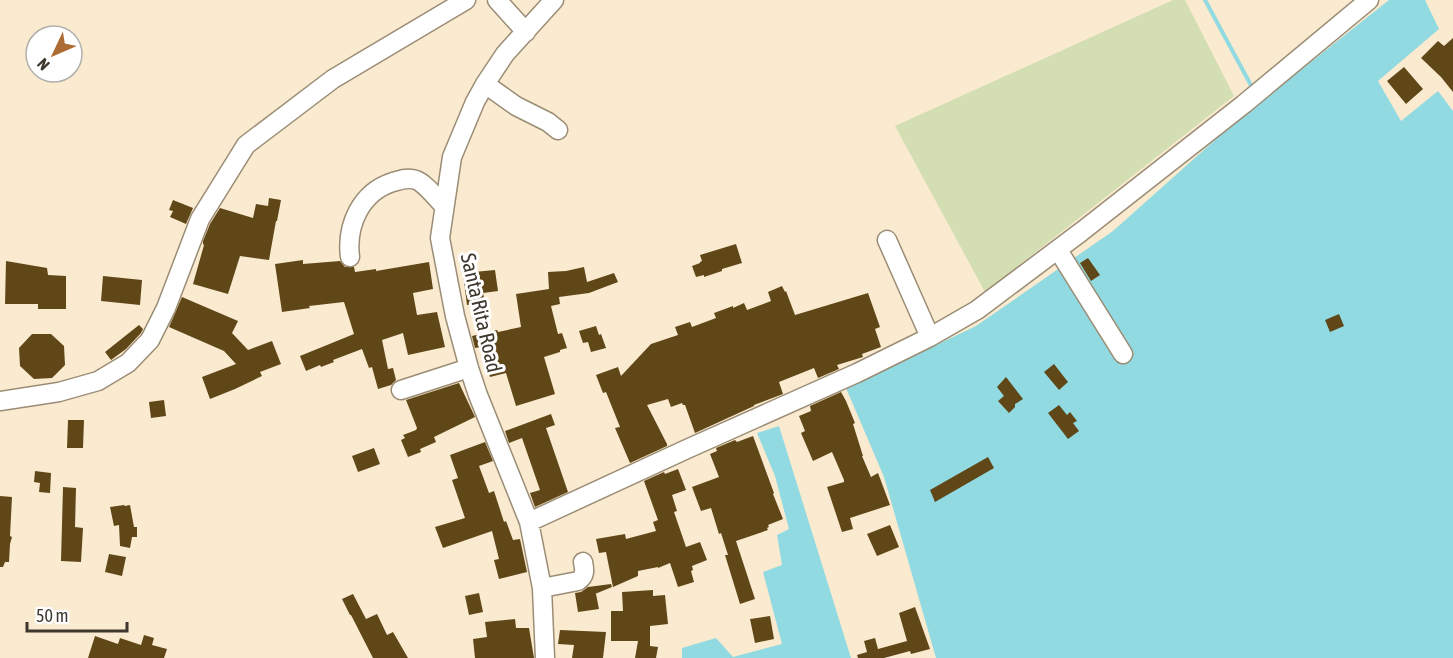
<svg xmlns="http://www.w3.org/2000/svg" width="1453" height="658" font-family="'Asap Condensed',sans-serif">
<style>
.green{fill:#d3deb3}
.water{fill:#92dae1}
.lines{fill:none;stroke-linecap:round;stroke-linejoin:round}
.stream{stroke:#92dae1;stroke-width:4}
.building{fill:#604717}
.minor-casing{stroke:#9b8d75;stroke-width:21}
.minor{stroke:#fff;stroke-width:18}
.labels{text-anchor:middle;stroke-width:6;stroke-linejoin:round;paint-order:stroke}
.street-label{font-size:21px;fill:#3d372d;stroke:#fff}
</style>
<rect width="100%" height="100%" fill="#faead0"/>
<path class="green" d="M1173,0H1185L1234,96L985,292L895,126Z"/>
<path class="water" d="M1389,0H1425L1439,29L1378,81L1401,121L1438,91L1453,111V658H936L884,477L846,388L976,326L1113,231L1233,124Z
M779,426L851,658H682V648L716,638L733,657L782,644L763,572L782,565L777,535L789,529L775,476L757,433Z"/>
<g class="lines">
<path class="stream" d="M1205,0L1253,89"/>
</g>
<path class="building" d="M1453,38V92L1441,77L1421,58L1438,41L1444,46Z
M1404,67L1423,89L1406,104L1387,81Z
M269,198L281,200L277,221H276L269,260L240,256L228,294L193,284L204,245L203,244V241L210,224L220,208L253,218L256,204L268,206Z
M173,200L193,208L186,224L170,217L173,211L169,210Z
M736,244L742,263L722,269V271L704,277V275L696,277L692,266L700,263V262L702,261L700,255Z
M1088,258L1100,275L1091,281L1080,263Z
M303,260V264L340,261L345,267H354L355,272L376,269V271L429,262L433,289L413,293L417,315L437,312L445,347L408,355L403,333L382,340L388,369L393,368L396,380L391,385L378,389L372,367L369,368L362,349L333,360L334,362L321,367L320,365L306,371L300,356L354,334L344,302L309,306L310,308L282,312L275,264Z
M6,261L47,268L48,275L66,276V309H38V304H5Z
M584,267L587,282L614,273L618,282L589,293L559,297L560,304L551,306L558,334L562,333L567,348L560,350V352L544,357L555,394L516,406L506,373L490,377L481,347L475,348L472,336L497,330L498,332L521,327L516,294L549,289L548,272L566,271Z
M495,270L498,291L483,293L485,303L467,305L463,273Z
M103,276L142,280L140,305L101,301Z
M782,286L785,292L786,291L795,315L868,293L880,327L875,329L881,347L862,354L863,357L837,365L839,369L818,378L814,368L779,382L783,394L754,405V406L695,433L685,405H683L682,403L671,407L668,399L647,405L667,444V446L630,463L615,428L620,427L606,392L603,393L596,375L618,367L621,376L651,344L678,335L675,327L690,322L692,327L716,318L714,313L733,306V308L744,303L747,310L771,301L768,292Z
M182,297L238,321L232,333L248,350L272,341L281,364L260,372L262,376L235,389L210,399L202,377L236,364L224,351L169,327Z
M1339,314L1344,326L1330,332L1325,320Z
M139,325L143,329L141,333L126,349L111,360L105,352Z
M596,326L599,335L601,334L606,348L591,352L588,342L583,343L579,331Z
M32,334H51L64,346L65,365L52,378L34,379L20,366L19,348Z
M1054,364L1068,382L1059,390L1044,372Z
M1006,377L1023,399L1015,404V407L1009,413L998,401L1004,396L997,387Z
M459,383L475,417L434,437L436,442L420,449L421,452L408,457L401,440L405,438L403,435L416,430L417,428L406,400Z
M841,392L846,401L855,423L853,424L863,456H862L871,477L878,473L890,505L850,518L853,529L842,532L827,487L844,482V480L832,452L813,461L801,433L805,431L799,416L811,411L810,406Z
M164,400L166,416L151,418L149,402Z
M1059,405L1067,415L1070,412L1077,421L1073,423L1079,431L1068,439L1048,413Z
M551,414L555,425L546,428L568,492L535,507L530,493L540,490L522,438L509,443L505,431Z
M68,420H84L83,448H67Z
M753,436L774,493L773,494L783,519L768,525L769,527L767,528L768,530L736,541L755,599L740,604L725,555H728L721,533L719,534L711,508L701,511L692,487L719,477L710,454L717,451L716,448L735,440L737,442Z
M485,442L493,461L479,466L489,493L494,491L504,522L506,521L513,540L520,539L527,572L499,579L494,560L499,559L492,531L443,548L435,527L465,518L452,480L458,478L450,455Z
M374,448L380,464L358,472L352,456Z
M988,457L994,468L935,502L930,490Z
M678,469L686,490L672,495L677,511L674,512L686,547L700,542L707,560L692,566L693,570L691,571L694,582L678,587L670,563L658,568V567L638,571V576L613,587L606,552L599,553L596,539L625,534L626,539L656,531L653,522L658,520L644,481L664,472L665,474Z
M35,471L51,473L50,493L39,492L40,483L34,482Z
M63,487L76,488L75,527L83,528L81,562L61,561Z
M0,496L12,497L10,536L12,537L10,544L9,562H5L3,567H0Z
M124,505L125,506L130,505L134,527H137V537H132L130,548L120,546L119,525L114,526L110,507Z
M890,525L899,547L877,556L867,534Z
M109,554L126,557L122,576L105,572Z
M611,584L612,587L595,594H596L599,609L578,612L575,593L581,592L588,587Z
M653,590V596L665,595L668,624L650,626V646L658,647L656,658H635L638,641H611V611H623L622,592Z
M479,593L483,612L469,615L465,596Z
M353,594L366,619L377,614L387,635L393,632L408,658H373L351,615H350L342,599Z
M915,607L930,649L911,654L910,651L884,658H858L857,655L867,652L864,641L875,638L878,649L907,641L899,613Z
M770,616L774,639L755,643L750,619Z
M515,619L516,628H529L534,658H475L473,639L487,637L485,622Z
M560,630L606,632L603,658H572L574,645L558,644Z
M144,635L154,638L152,645L167,649L164,658H88L95,636L118,644L120,638L141,645Z"/>
<g class="lines">
<defs>
<path id="minor" d="M497,0L526,32
M485,84L516,106L548,122L558,130
M887,240L930,337
M1058,250L1123,354
M350,257C346,225 361,192 393,182C400,180 408,177 416,180C425,183 437,199 444,206
M401,390L469,368
M0,401L59,392L98,381L128,363L150,340L166,308L200,219L246,145L333,79L466,0
M529,522L687,449L857,373L930,337L977,310L1081,232L1244,104L1369,0
M542,588L578,581C585,576 585,571 583,562
M545,658L542,588L529,522L478,395L469,368L455,316L440,238L452,157L475,102L485,84L505,54L554,0"/>
</defs>
<use href="#minor" class="minor-casing"/>
<use href="#minor" class="minor"/>
</g>
<g class="labels">
<g class="street-label">
<text transform="translate(481 313) rotate(77)" y="7">Santa Rita Road</text>
</g>
</g>
<g transform="translate(54 54) rotate(226)"><circle r="28" fill="#ffffff" stroke="#b1afab" stroke-width="1.5"/>
<path d="M0-4.5L10 22L0 15L-10 22Z" fill="#ac6c34"/>
<text y="-9" font-size="16" font-weight="bold" text-anchor="middle" fill="#3d372d">N</text>
</g>
<path d="M27 622v9h100v-9" fill="none" stroke="#3d372d" stroke-width="3"/>
<text x="36" y="622" font-size="18" fill="#3d372d" stroke="#ffffff" stroke-width="4.5" paint-order="stroke">50 m</text>
</svg>
